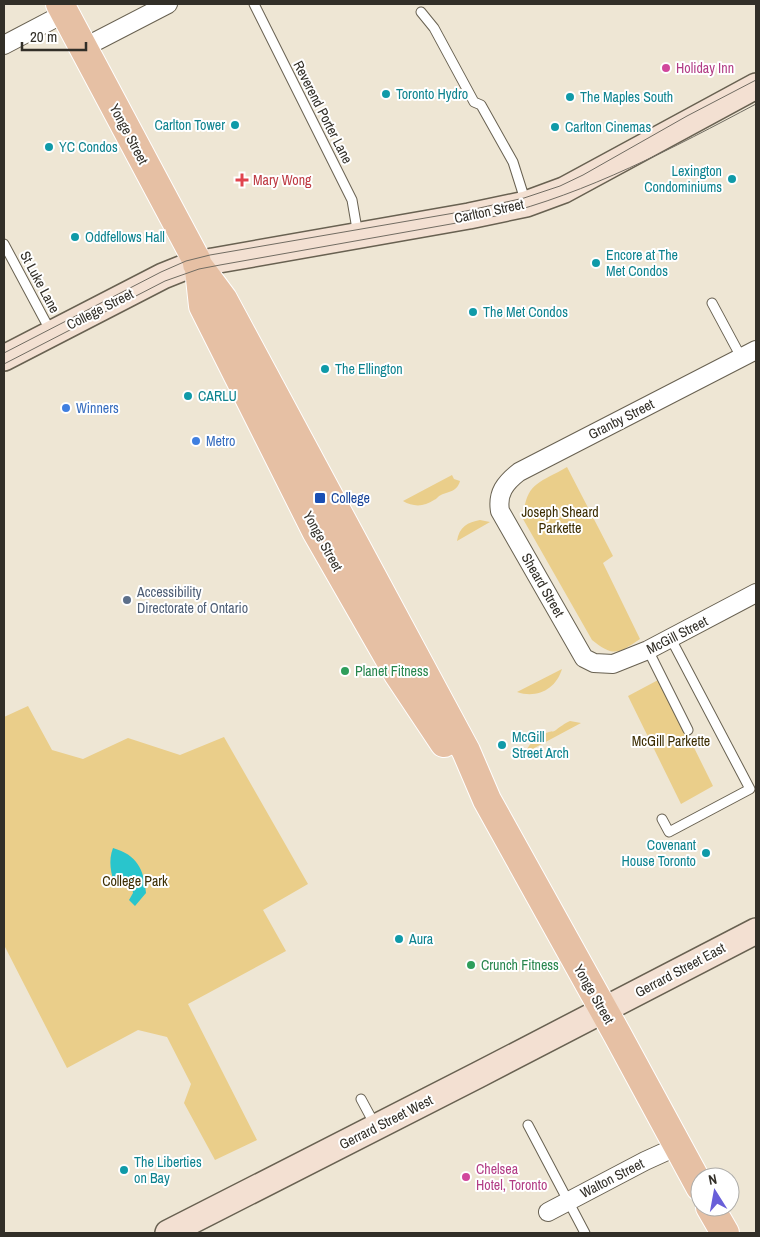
<svg xmlns="http://www.w3.org/2000/svg" width="760" height="1237" font-family="'Archivo Narrow',sans-serif">
<style>
.green{fill:#eace8a}
.water{fill:#29c5cc}
.lines{fill:none;stroke-linecap:round;stroke-linejoin:round}
.lane-casing{stroke:#686151;stroke-width:11}
.street-casing{stroke:#686151;stroke-width:20}
.secondary-casing{stroke:#686151;stroke-width:28}
.primary-casing{stroke:#fff;stroke-width:30}
.lane{stroke:#fff;stroke-width:9}
.street{stroke:#fff;stroke-width:18}
.secondary{stroke:#f3e0d2;stroke-width:25}
.primary{stroke:#e6c0a4;stroke-width:28}
.tram{stroke:#716c62;stroke-width:1}
.hotel-dot{fill:#d1479c;stroke:#fff;stroke-width:2}
.culture-dot{fill:#0f9aa8;stroke:#fff;stroke-width:2}
.health-dot{fill:#e0444e;stroke:#fff;stroke-width:2}
.shop-dot{fill:#3f7fe0;stroke:#fff;stroke-width:2}
.transit-dot{fill:#1a4fb4;stroke:#fff;stroke-width:2}
.service-dot{fill:#5c6f8a;stroke:#fff;stroke-width:2}
.leisure-dot{fill:#2e9e5b;stroke:#fff;stroke-width:2}
.labels{text-anchor:middle;stroke-width:4;stroke-linejoin:round;paint-order:stroke}
.hotel-label{font-size:14px;fill:#b23c85;stroke:#fff;text-anchor:start}
.culture-label{font-size:14px;fill:#0d838f;stroke:#fff;text-anchor:start}
.street-label{font-size:14px;fill:#322f28;stroke:#fff}
.health-label{font-size:14px;fill:#be3a42;stroke:#fff;text-anchor:start}
.shop-label{font-size:14px;fill:#366cbe;stroke:#fff;text-anchor:start}
.transit-label{font-size:14px;fill:#164399;stroke:#fff;text-anchor:start}
.park-label{font-size:14px;fill:#3b2c01;stroke:#fff}
.service-label{font-size:14px;fill:#4e5e75;stroke:#fff;text-anchor:start}
.leisure-label{font-size:14px;fill:#27864d;stroke:#fff;text-anchor:start}
</style>
<rect width="100%" height="100%" fill="#eee6d4"/>
<path class="green" d="M567,467L613,556L603,563L640,639C619,653 614,658 592,640L523,519C526,482 538,484 567,467Z
M452,475L454,479L460,481C457,492 449,491 441,495C438,496 437,499 434,500C424,507 413,507 403,501Z
M480,520L490,522L457,541C459,527 468,522 480,520Z
M562,669C556,689 537,699 517,692Z
M660,679L713,786L681,804L628,696Z
M28,706L52,750L83,759L128,738L180,755L224,737L308,884L263,910L286,951L188,1004L257,1140L215,1160L184,1103L191,1084L167,1037L138,1030L67,1068L4,945V717Z
M570,721L581,723L525,753C530,742 538,735 549,732C552,731 554,732 556,730C561,726 564,724 570,721Z"/>
<path class="water" d="M113,848C137,855 144,869 146,893L135,906L129,900L133,893L132,887L127,885L115,886C111,873 108,861 113,848Z"/>
<g class="lines">
<defs>
<path id="lane" d="M254,4L352,200L358,235
M421,12L434,28L474,102L481,105L513,162L526,203
M4,244L51,332
M712,303L741,357
M648,650L688,730
M662,819L669,832L750,789L671,639
M361,1099L375,1125
M528,1125L585,1233"/>
<path id="street" d="M4,45L65,13
M83,48L168,4
M756,350L519,472C505,483 497,493 500,511L584,658L594,663L613,664L648,650L756,593
M548,1212L645,1161L678,1146"/>
<path id="secondary" d="M4,358L163,276L183,268L213,261L469,216L526,204L564,190L756,86
M168,1233L478,1075L756,931"/>
<path id="primary" d="M60,4L196,259L199,269L203,306L316,531L398,674L444,743
M197,264L223,299L466,751L487,800L617,1034L700,1187
M710,1207L725,1233"/>
</defs>
<use href="#lane" class="lane-casing"/>
<use href="#street" class="street-casing"/>
<use href="#secondary" class="secondary-casing"/>
<use href="#primary" class="primary-casing"/>
<use href="#lane" class="lane"/>
<use href="#street" class="street"/>
<use href="#secondary" class="secondary"/>
<use href="#primary" class="primary"/>
<path class="tram" d="M4,353L161,272L186,261L210,255L466,211L524,198L560,186L583,175L687,116L756,80
M4,364L165,281L199,269L220,265L496,216C588,193 673,148 756,104"/>
</g>
<g class="hotel-dot">
<circle cx="666" cy="68" r="5"/>
<circle cx="466" cy="1177" r="5"/>
</g>
<g class="culture-dot">
<circle cx="386" cy="94" r="5"/>
<circle cx="570" cy="97" r="5"/>
<circle cx="235" cy="125" r="5"/>
<circle cx="555" cy="127" r="5"/>
<circle cx="49" cy="147" r="5"/>
<circle cx="732" cy="179" r="5"/>
<circle cx="75" cy="237" r="5"/>
<circle cx="596" cy="263" r="5"/>
<circle cx="473" cy="312" r="5"/>
<circle cx="325" cy="369" r="5"/>
<circle cx="188" cy="396" r="5"/>
<circle cx="502" cy="745" r="5"/>
<circle cx="706" cy="853" r="5"/>
<circle cx="399" cy="939" r="5"/>
<circle cx="124" cy="1170" r="5"/>
</g>
<path class="health-dot" d="M239.5 172.5h5v5h5v5h-5v5h-5v-5h-5v-5h5z"/>
<g class="shop-dot">
<circle cx="66" cy="408" r="5"/>
<circle cx="196" cy="441" r="5"/>
</g>
<rect class="transit-dot" x="314" y="492" width="12" height="12" rx="2.5"/>
<circle class="service-dot" cx="127" cy="600" r="5"/>
<g class="leisure-dot">
<circle cx="345" cy="671" r="5"/>
<circle cx="471" cy="965" r="5"/>
</g>
<g class="labels">
<g class="hotel-label">
<text x="676" y="73">Holiday Inn</text>
<text x="476" y="1174">Chelsea<tspan x="476" dy="16">Hotel, Toronto</tspan></text>
</g>
<g class="culture-label">
<text x="396" y="99">Toronto Hydro</text>
<text x="580" y="102">The Maples South</text>
<text x="225" y="130" text-anchor="end">Carlton Tower</text>
<text x="565" y="132">Carlton Cinemas</text>
<text x="59" y="152">YC Condos</text>
<text x="722" y="176" text-anchor="end">Lexington<tspan x="722" dy="16">Condominiums</tspan></text>
<text x="85" y="242">Oddfellows Hall</text>
<text x="606" y="260">Encore at The<tspan x="606" dy="16">Met Condos</tspan></text>
<text x="483" y="317">The Met Condos</text>
<text x="335" y="374">The Ellington</text>
<text x="198" y="401">CARLU</text>
<text x="512" y="742">McGill<tspan x="512" dy="16">Street Arch</tspan></text>
<text x="696" y="850" text-anchor="end">Covenant<tspan x="696" dy="16">House Toronto</tspan></text>
<text x="409" y="944">Aura</text>
<text x="134" y="1167">The Liberties<tspan x="134" dy="16">on Bay</tspan></text>
</g>
<g class="street-label">
<text transform="translate(323 112) rotate(63)" y="5">Reverend Porter Lane</text>
<text transform="translate(129 134) rotate(62)" y="5">Yonge Street</text>
<text transform="translate(489 211) rotate(-12)" y="5">Carlton Street</text>
<text transform="translate(40 282) rotate(62)" y="5">St Luke Lane</text>
<text transform="translate(100 309) rotate(-27)" y="5">College Street</text>
<text transform="translate(621 419) rotate(-27)" y="5">Granby Street</text>
<text transform="translate(323 541) rotate(61)" y="5">Yonge Street</text>
<text transform="translate(543 585) rotate(60)" y="5">Sheard Street</text>
<text transform="translate(677 635) rotate(-27)" y="5">McGill Street</text>
<text transform="translate(680 970) rotate(-28)" y="5">Gerrard Street East</text>
<text transform="translate(594 994) rotate(60)" y="5">Yonge Street</text>
<text transform="translate(386 1122) rotate(-27)" y="5">Gerrard Street West</text>
<text transform="translate(612 1178) rotate(-27)" y="5">Walton Street</text>
</g>
<g class="health-label">
<text x="253" y="185">Mary Wong</text>
</g>
<g class="shop-label">
<text x="76" y="413">Winners</text>
<text x="206" y="446">Metro</text>
</g>
<g class="transit-label">
<text x="331" y="503">College</text>
</g>
<g class="park-label">
<text x="560" y="517">Joseph Sheard<tspan x="560" dy="16">Parkette</tspan></text>
<text x="671" y="746">McGill Parkette</text>
<text x="135" y="886">College Park</text>
</g>
<g class="service-label">
<text x="137" y="597">Accessibility<tspan x="137" dy="16">Directorate of Ontario</tspan></text>
</g>
<g class="leisure-label">
<text x="355" y="676">Planet Fitness</text>
<text x="481" y="970">Crunch Fitness</text>
</g>
</g>
<rect width="760" height="1237" fill="none" stroke="#322f28" stroke-width="10"/>
<g transform="translate(715 1192) rotate(349)"><circle r="24" fill="#ffffff" stroke="#adaca9"/>
<path d="M0-4L9 19L0 12L-9 19Z" fill="#695fd9"/>
<text y="-8" font-size="14" font-weight="bold" text-anchor="middle" fill="#322f28">N</text>
</g>
<path d="M22 42v8h64v-8" fill="none" stroke="#322f28" stroke-width="2.5"/>
<text x="30" y="42" font-size="15" fill="#322f28" stroke="#ffffff" stroke-width="4" paint-order="stroke">20 m</text>
</svg>
